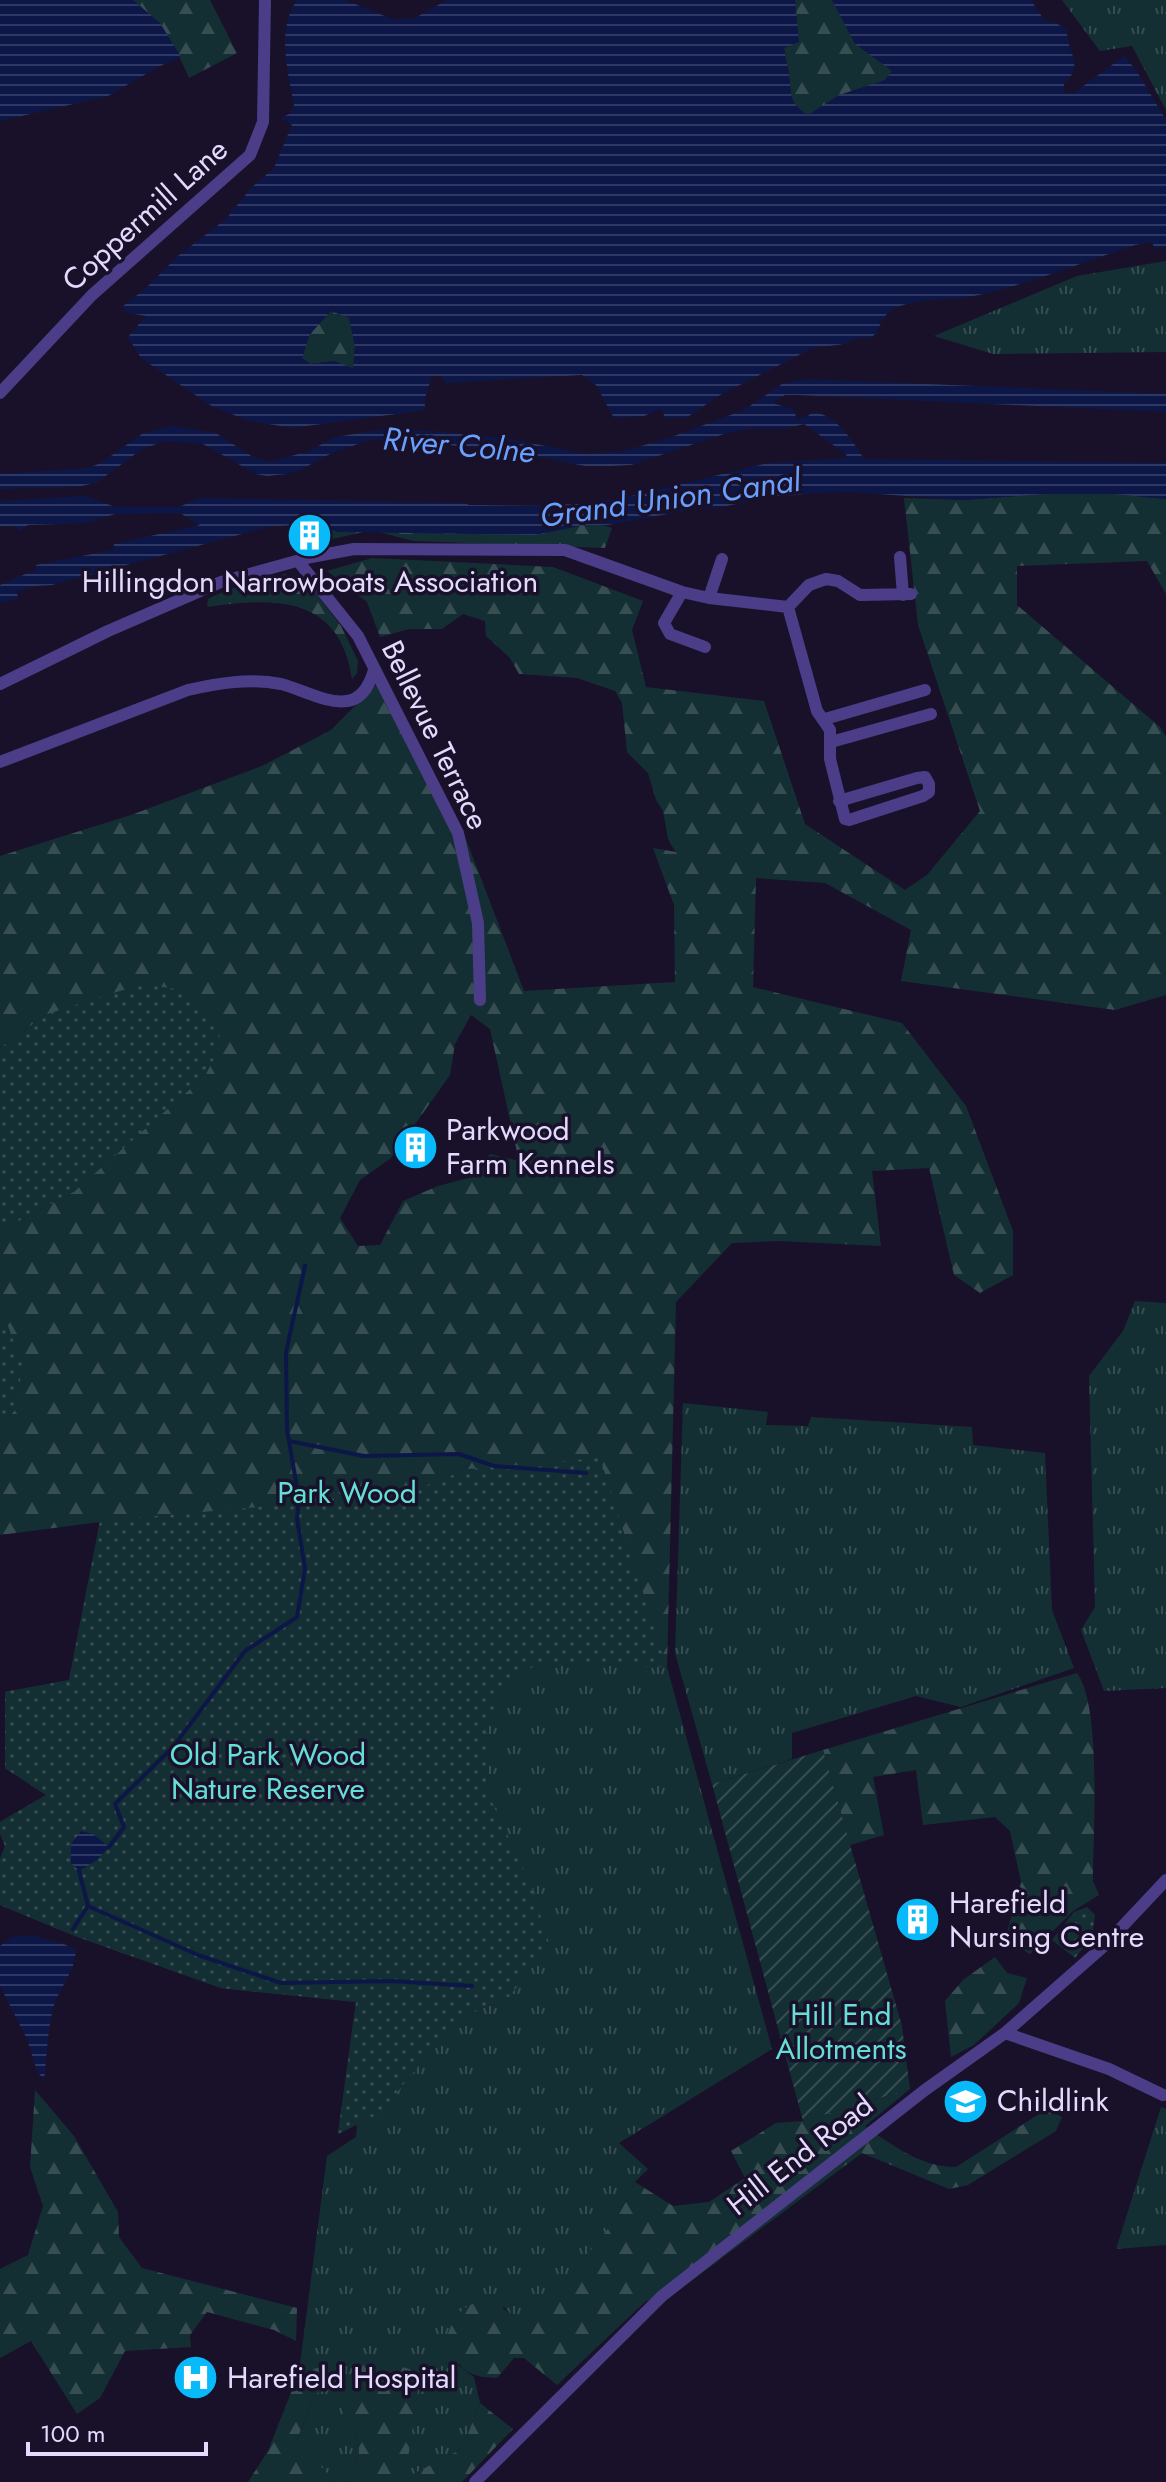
<svg xmlns="http://www.w3.org/2000/svg" width="1166" height="2482" font-family="Jost,sans-serif">
<style>
.grass{fill:url(#grass-tufts)}
.forest{fill:url(#forest-firs);fill-rule:evenodd}
.park{fill:url(#park-dots)}
.garden{fill:url(#garden-furrows)}
.water{fill:url(#water-rules);fill-rule:evenodd}
.lines{fill:none;stroke-linecap:round;stroke-linejoin:round}
.stream{stroke:#0c1748;stroke-width:4}
.street{stroke:#4c3d88;stroke-width:12}
.labels{text-anchor:middle;stroke-width:7;stroke-linejoin:round;paint-order:stroke}
.street-label{font-size:30px;fill:#e4dafe;stroke:#19112a}
.poi-label{font-size:30px;fill:#e4dafe;stroke:#19112a;text-anchor:start}
.park-label{font-size:30px;fill:#65dfd5;stroke:#19112a}
.water-label{font-size:32px;font-style:italic;fill:#6aa0fd;stroke:#19112a}
</style>
<defs>
<pattern id="grass-tufts" width="24" height="20" patternUnits="userSpaceOnUse" patternTransform="scale(2)"><rect width="24" height="20" fill="#142f33"/><path d="M3 7l-1-3M5 7V3M7 7l1-3M15 17l-1-3M17 17v-4M19 17l1-3" fill="none" stroke="#364d52"/></pattern>
<pattern id="forest-firs" width="22" height="20" patternUnits="userSpaceOnUse" patternTransform="scale(2)"><rect width="22" height="20" fill="#142f33"/><path d="M5 1l3.5 6h-7zM16 11l3.5 6h-7z" fill="#364d52"/></pattern>
<pattern id="park-dots" width="8" height="8" patternUnits="userSpaceOnUse" patternTransform="scale(2)"><rect width="8" height="8" fill="#142f33"/><path d="M2 2h.1M6 6h.1" fill="none" stroke="#364d52" stroke-width="1.8" stroke-linecap="round"/></pattern>
<pattern id="garden-furrows" width="10" height="10" patternUnits="userSpaceOnUse" patternTransform="scale(2)"><rect width="10" height="10" fill="#142f33"/><path d="M-1 1l2-2M0 10L10 0M9 11l2-2" fill="none" stroke="#364d52"/></pattern>
<pattern id="water-rules" width="6" height="5" patternUnits="userSpaceOnUse" patternTransform="scale(2)"><rect width="6" height="5" fill="#0c1748"/><path d="M0 2.5h6" fill="none" stroke="#2f3863"/></pattern>
</defs>
<rect width="100%" height="100%" fill="#19112a"/>
<path class="grass" d="M1062,0H1166V110L1132,46L1100,51Z
M1166,261V352L993,354L934,336L1077,276Z
M1135,1301L1166,1303V1688L1104,1691L1081,1630L1095,1607L1089,1376L1123,1331Z
M683,1403L768,1412L766,1425L808,1426L811,1417L972,1427L973,1445L1045,1453L1052,1610L1074,1668L961,1707L916,1696L792,1733V1759L712,1784L675,1653Z
M538,1664L667,1667L772,2049L619,2143L648,2169L635,2182L615,2220L559,2290L519,2322L504,2307L458,2365L474,2377L480,2403L462,2449L404,2479L341,2405C359,2439 369,2448 344,2482H335L297,2441L314,2396L349,2363L299,2372L327,2156L356,2137L357,2124L380,2113L456,2020L510,1996L488,1794L485,1725L508,1681Z
M1161,2107L1166,2109V2245L1116,2249Z"/>
<path class="forest" d="M133,0H210L237,53L189,78C175,44 161,24 133,0Z
M795,0H832L855,43L892,71L885,80L808,116C788,102 792,96 789,75C788,66 785,57 784,48L798,42Z
M331,311L349,317L355,346L353,369L334,361L311,364L301,358L310,334Z
M1047,494H1113L1166,499V594L1147,561L1017,566V605L1160,727L1166,737V995L1115,1010L901,981L911,930L825,883L756,878L753,987L902,1023L966,1106L1013,1231V1275L980,1293L954,1275L929,1168L872,1171L881,1246L779,1241L732,1243L676,1302L667,1667L538,1664L508,1681L485,1725L488,1794L531,1885L549,1943L510,1996L456,2020L380,2113L338,2134L356,2002L221,1988L75,1936L0,1905V1859L5,1846L0,1833V1822L46,1795L5,1768V1692L69,1680L100,1522L0,1535V1429L17,1407L8,1326L0,1316V1231L75,1191L47,1014L0,1048V856L131,815L262,766L331,730L381,680L464,834L524,991L675,982L674,905L653,848L676,852L668,839L663,811L656,800L648,773L627,752L622,703L615,691L577,678L519,674L510,658L486,636L485,621L463,614L442,629H409L380,637L367,602L327,571L372,558L553,567L643,601L632,630L646,687L764,701L805,824L905,890L927,875L980,811L918,625L904,498L964,500ZM471,1015L490,1029L519,1161L490,1154L472,1177L438,1186L403,1201L380,1245L358,1246L340,1218L360,1180L391,1158L450,1075L455,1044Z
M379,513L578,517L612,528L605,548L413,541L372,530L332,539V530Z
M285,574L308,583L341,626L358,661L357,673L352,679C340,595 274,597 207,607L208,599C233,586 258,580 285,574Z
M1077,1673C1102,1707 1093,1835 1093,1881L1099,1895L1073,1911L1030,1954L1005,1939L1021,1882L1010,1831L995,1817L923,1825L916,1770L873,1777L884,1835L850,1845L823,1750Z
M995,1957L1007,1973L1027,1978L1019,2003L974,2045L951,2057L945,2001L963,1980Z
M910,2089L865,2126C893,2146 921,2167 956,2167L1047,2109L1062,2117L1056,2131L968,2185L949,2189L862,2153L678,2291L646,2301L557,2385L524,2358H514L497,2378C466,2377 461,2369 445,2344C456,2299 485,2289 519,2321L559,2290L615,2220L635,2182L673,2206L709,2202L745,2178L731,2151L776,2123L803,2121Z
M35,2090L74,2136L118,2212L119,2237L142,2268L297,2308L296,2341L274,2330L207,2312L190,2335L191,2347L125,2351L100,2398L77,2414L31,2341L0,2358V2269L28,2255L43,2206L30,2167Z
M367,2358L421,2372L405,2478L462,2449L480,2403L513,2429L462,2482H344C369,2448 359,2439 341,2405Z
M351,2361L314,2396L297,2440L335,2482H248L268,2451L299,2372Z"/>
<path class="park" d="M142,984L183,990L218,1029L221,1045L205,1076L75,1191L0,1231V1048L47,1014Z
M0,1316L8,1326L22,1364L17,1407L0,1429Z
M600,1458L667,1667L538,1664L508,1681L485,1725L488,1794L531,1885L549,1943L510,1996L456,2020L380,2113L338,2134L356,2002L221,1988L75,1936L0,1905V1859L5,1846L0,1833V1822L46,1795L5,1768V1692L69,1680L100,1521L259,1507L337,1492L395,1498L468,1469Z
M1087,1907L1095,1915L1092,1937L1075,1958L1052,1940L1074,1912Z"/>
<path class="garden" d="M823,1750L902,2026L910,2089L803,2121L712,1784Z"/>
<path class="water" d="M0,0H133L160,23L181,57L158,67L108,96L0,121Z
M297,0H345L392,19L415,18L447,0H795L799,42L784,48C785,57 788,66 789,75C792,96 788,102 808,115L839,95L885,80L892,71L855,44L832,0H1031L1044,20L1056,23L1067,30C1066,54 1086,63 1064,84V93H1074L1124,56L1136,70L1166,120V246L1156,249L1151,242L1135,245C1081,263 1025,286 969,297C944,301 919,297 896,308C885,313 880,321 878,332L870,338C856,337 856,340 843,344C832,347 823,344 809,350L720,395L686,418H666L660,409L644,416L614,418L596,385L582,375L446,383L441,376H432L424,401L426,410L292,428L246,420L210,405L141,358L128,337L146,316L128,313L122,307L146,288L178,256L226,219L251,188L274,168L292,125L281,118L291,113L294,105C288,71 276,31 297,0ZM331,311L349,318L355,346L353,368L334,361L311,364L302,358L310,334Z
M805,379L1166,394V412L798,395H785L774,401L775,404L793,409L797,419L807,417L812,412C835,413 853,441 864,459L1166,463V499L1113,494H1047L964,500L850,492L813,493L760,499L717,508L694,509L608,525H585L535,535L338,532C317,523 291,525 268,527L52,585L35,586L17,591L18,599L0,603V585L35,570L36,565L113,550L114,544L200,525L180,513L115,514L87,523L28,525L20,531L16,526L0,527V501L86,496L115,507H179L199,498L465,503L469,505L552,506L623,498L768,463L847,458L846,454L804,424L784,429H747L724,434L631,465L611,466H585L494,448L369,440L330,454L302,469L287,474L267,476L256,474L203,444L165,441L142,449L96,483L76,487L0,489V474L88,468L101,463L142,434L171,426L216,433L253,457L270,462L309,451L335,437L387,429L432,431L504,438L587,454L623,451L666,439L744,410L782,384Z
M81,1831L93,1834L109,1847L97,1860L79,1871L71,1863V1844Z
M33,1936L64,1944L76,1950C75,1973 59,1987 53,2009C47,2032 47,2057 44,2080L37,2071L27,2039L0,1986V1946L12,1937Z"/>
<g class="lines">
<path class="stream" d="M289,1441L364,1456L459,1454L494,1466L586,1473
M109,1847L124,1827L115,1804L173,1747L245,1651L297,1617L305,1569L297,1518L299,1499L287,1430L286,1352L305,1266
M88,1906L198,1955L281,1983L392,1981L472,1986
M73,1929L88,1906L79,1871"/>
<path class="street" d="M0,393L92,295L250,155L263,122L265,0
M900,557L903,595
M298,561L358,636L458,833L478,923L480,1000
M682,592L664,623L670,634L705,647
M709,598L722,559
M788,607L817,711L830,730V759L845,819L849,820L923,796L929,792V784L925,777L917,778L839,801
M0,684L108,631L221,582L311,557L354,549L565,550L682,592L709,598L788,607L809,585L826,579L838,581L860,595L911,594
M825,719L925,690
M831,742L931,714
M0,762L188,690C219,683 249,678 281,684C301,689 326,704 347,701C363,699 370,684 374,670
M1005,2033L1109,2069L1163,2095
M475,2482L662,2296L925,2090L1005,2033L1104,1946L1166,1880"/>
</g>
<defs>
<symbol id="building-disc" viewBox="-11 -11 22 22"><circle r="9.5" fill="#09bafb" stroke="#19112a"/><path d="M-4-6H4V6H1V3H-1V6H-4ZM-2.5-4.3h1.7v1.8h-1.7ZM.8-4.3h1.7v1.8H.8ZM-2.5-1h1.7V.8h-1.7ZM.8-1h1.7V.8H.8Z" fill="#fff"/></symbol>
<symbol id="school-disc" viewBox="-11 -11 22 22"><circle r="9.5" fill="#09bafb" stroke="#19112a"/><path d="M0-5L7-2L0 1L-7-2ZM-4 1L0 2.5L4 1V4Q0 6-4 4Z" fill="#fff"/></symbol>
<symbol id="hospital-disc" viewBox="-11 -11 22 22"><circle r="9.5" fill="#09bafb" stroke="#19112a"/><path d="M-5-5h3v3.5h4V-5h3V5h-3V1.5h-4V5h-3Z" fill="#fff"/></symbol>
</defs>
<g fill-rule="evenodd">
<use href="#building-disc" x="284" y="510" width="51" height="51"/>
<use href="#building-disc" x="390" y="1122" width="51" height="51"/>
<use href="#building-disc" x="892" y="1894" width="51" height="51"/>
<use href="#school-disc" x="940" y="2076" width="51" height="51"/>
<use href="#hospital-disc" x="170" y="2352" width="51" height="51"/>
</g>
<g class="labels">
<g class="street-label">
<text transform="translate(145 215) rotate(-42)" y="10">Coppermill Lane</text>
<text transform="translate(435 735) rotate(64)" y="10">Bellevue Terrace</text>
<text transform="translate(800 2155) rotate(-38)" y="10">Hill End Road</text>
</g>
<g class="poi-label">
<text x="310" y="592" text-anchor="middle">Hillingdon Narrowboats Association</text>
<text x="446" y="1140">Parkwood<tspan x="446" dy="34">Farm Kennels</tspan></text>
<text x="949" y="1913">Harefield<tspan x="949" dy="34">Nursing Centre</tspan></text>
<text x="997" y="2111">Childlink</text>
<text x="227" y="2388">Harefield Hospital</text>
</g>
<g class="park-label">
<text x="347" y="1503">Park Wood</text>
<text x="268" y="1765">Old Park Wood<tspan x="268" dy="34">Nature Reserve</tspan></text>
<text x="841" y="2025">Hill End<tspan x="841" dy="34">Allotments</tspan></text>
</g>
<g class="water-label">
<text transform="translate(459 445) rotate(5)" y="11">River Colne</text>
<text transform="translate(670 498) rotate(-8)" y="11">Grand Union Canal</text>
</g>
</g>
<path d="M28 2442v12h178v-12" fill="none" stroke="#e4dafe" stroke-width="4"/>
<text x="40" y="2442" font-size="24" fill="#e4dafe" stroke="#19112a" stroke-width="6" paint-order="stroke">100 m</text>
</svg>
